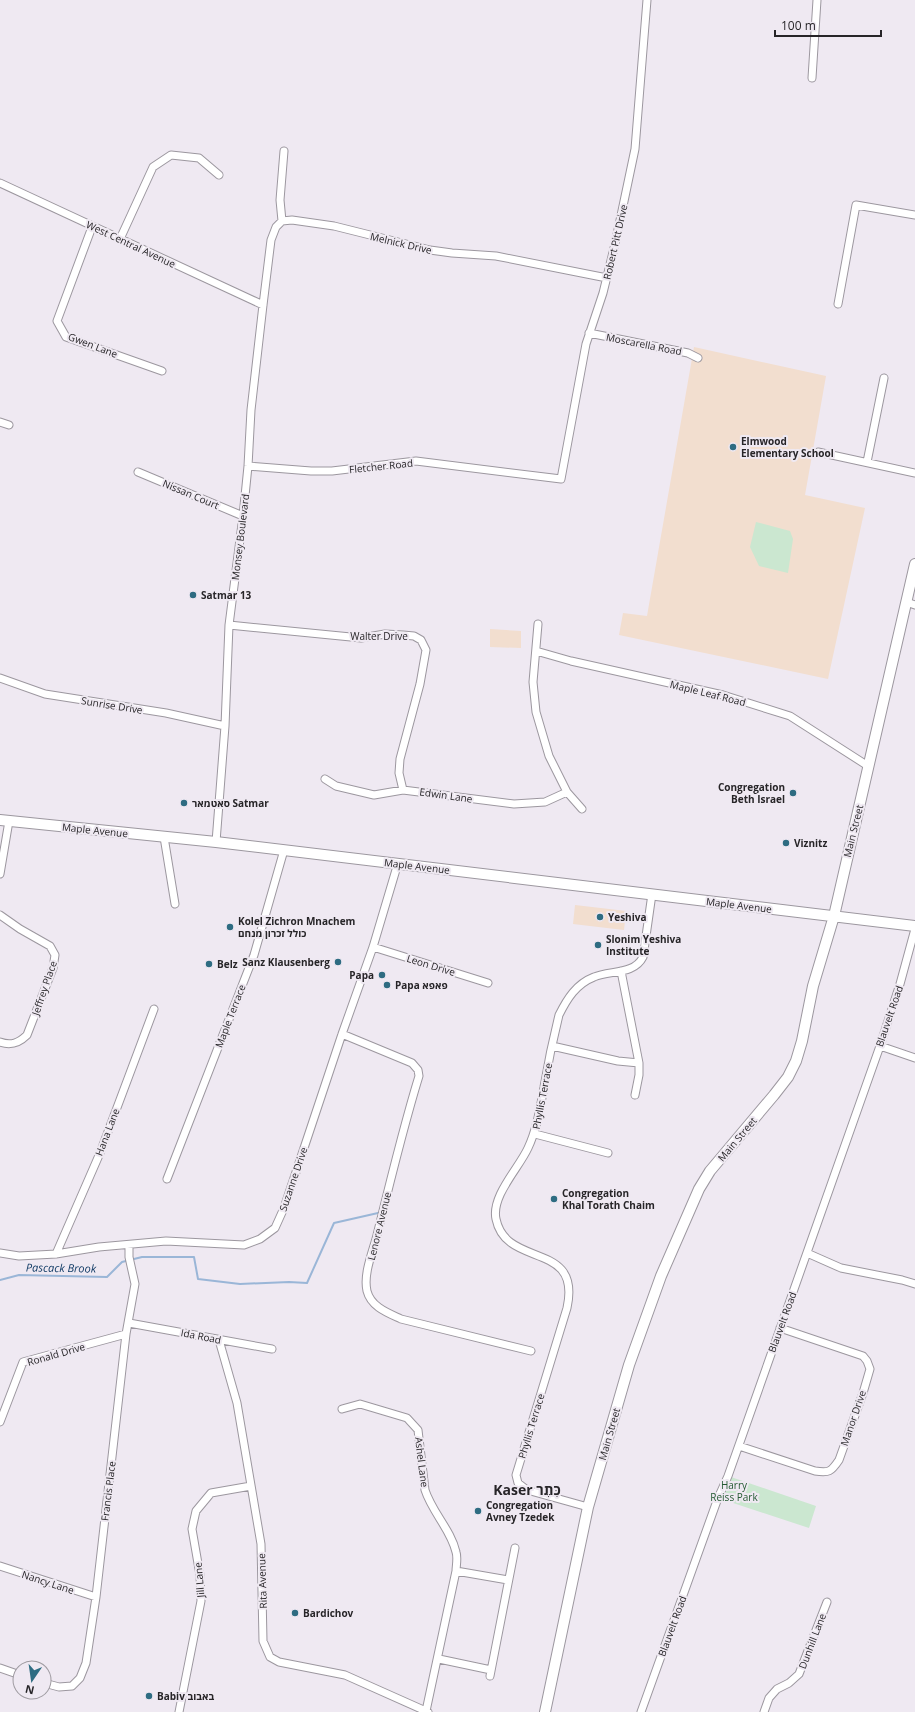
<svg xmlns="http://www.w3.org/2000/svg" width="915" height="1712" font-family="'Open Sans',Heebo,sans-serif">
<style>
.education{fill:#f2decf}
.green{fill:#cbe7d0}
.lines{fill:none;stroke-linecap:round;stroke-linejoin:round}
.stream{stroke:#9ab6d7;stroke-width:2}
.street-casing{stroke:#9c979f;stroke-width:9}
.secondary-casing{stroke:#9c979f;stroke-width:12}
.street{stroke:#fff;stroke-width:7}
.secondary{stroke:#fff;stroke-width:10}
.poi-dot{fill:#2e6c82;stroke:#efe9f2;stroke-width:1.5}
.labels{text-anchor:middle;stroke-width:4;stroke-linejoin:round;paint-order:stroke}
.street-label{font-size:10px;fill:#272528;stroke:#efe9f2}
.poi-label{font-size:10px;font-weight:bold;fill:#272528;stroke:#efe9f2;text-anchor:start}
.park-label{font-size:10px;fill:#245a32;stroke:#efe9f2}
.water-label{font-size:11px;font-style:italic;fill:#123c66;stroke:#efe9f2}
.district-label{font-size:14px;font-weight:bold;fill:#272528;stroke:#efe9f2}
</style>
<rect width="100%" height="100%" fill="#efe9f2"/>
<path class="education" d="M694,347L826,376L805,495L865,508L828,679L619,635L623,613L647,616Z
M490,629L521,631V648L490,647Z
M575,905L626,911L624,930L573,924Z"/>
<path class="green" d="M756,522L790,531L793,539L788,573L759,566L750,547Z
M728,1476L816,1506L809,1528L718,1498Z"/>
<g class="lines">
<path class="stream" d="M0,1280L19,1275L107,1277L122,1262L142,1257H194L198,1279L240,1284L289,1282L307,1283L334,1223L378,1213"/>
<defs>
<path id="street" d="M812,78L817,0
M0,183L263,305
M282,221L280,200L284,151
M92,227L57,321L66,337L162,371
M120,239L153,167L171,155L199,158L219,175
M838,304L856,205L915,215
M589,333L688,353L698,358
M0,422L9,425
M818,452L915,473
M867,462L884,378
M248,466L311,471H332L416,461L561,479L586,344L603,293L615,244L635,149L647,0
M138,472L243,516
M906,602L915,605
M538,624L533,682L536,712L549,756L567,792L582,809
M229,625L361,638L385,634L403,635L414,636L421,640L426,650L420,684L400,759L399,773L403,790
M536,651L571,661L723,695L790,716L868,766
M0,678L45,694L166,713L225,726
M325,779L336,786L374,795L403,790L514,804L545,802L567,792
M164,837L175,904
M216,842L225,726L229,625L243,516L248,466L251,410L263,305L271,240L276,227L282,221L292,220L334,226L430,250L452,253L496,256L607,278
M0,874L9,821
M0,915L20,929L50,946L55,955L53,968L27,1035C19,1043 11,1046 0,1042
M373,947L488,983
M621,971L639,1063V1075L635,1095
M342,1034L412,1063L418,1070L419,1076C403,1128 390,1182 377,1235C373,1251 363,1274 367,1291C371,1307 388,1313 401,1319L531,1351
M552,1046L618,1061L639,1063
M880,1046L915,1058
M535,1134L608,1153
M167,1179L254,955L284,850
M0,1253L19,1256L56,1254L99,1247L166,1241L244,1245L260,1239L275,1228L284,1208L342,1034L373,947L398,863
M807,1253L841,1268L902,1280L915,1284
M56,1254L100,1153L154,1009
M129,1323L272,1349
M219,1340L237,1403L261,1544L263,1641L270,1657L279,1662L345,1675L428,1712
M342,1409L360,1404L407,1418L418,1430L425,1490C432,1512 451,1530 456,1552C458,1558 456,1566 456,1571L426,1711
M0,1422L23,1362L126,1334
M739,1446L815,1471C829,1473 831,1472 839,1460L863,1393L870,1369L867,1361L863,1356L780,1328
M588,1507L527,1490L518,1483L516,1475L567,1308C582,1240 506,1269 496,1219C491,1196 519,1168 528,1148C537,1129 540,1108 544,1087C548,1063 553,1039 559,1015C567,999 576,984 594,977C610,970 634,975 643,957L652,894
M0,1566L96,1597
M456,1571L508,1580
M439,1659L491,1670
M0,1668L20,1675
M490,1676L515,1548
M44,1683L59,1687L72,1686L80,1678L86,1663L96,1597L126,1334L135,1284L129,1257V1245
M179,1712L201,1601L200,1575L192,1529L196,1511L211,1493L251,1486
M641,1712L718,1498L728,1476L880,1046L900,984L915,929
M764,1712L769,1698L777,1689L789,1683L799,1674L827,1602"/>
<path id="secondary" d="M0,820L216,842L915,926
M545,1712L588,1507L629,1365L661,1276L699,1189L710,1171L774,1095L788,1077L796,1061L802,1041L813,986L834,916L915,564"/>
</defs>
<use href="#street" class="street-casing"/>
<use href="#secondary" class="secondary-casing"/>
<use href="#street" class="street"/>
<use href="#secondary" class="secondary"/>
</g>
<g class="poi-dot">
<circle cx="733" cy="447" r="4"/>
<circle cx="193" cy="595" r="4"/>
<circle cx="793" cy="793" r="4"/>
<circle cx="184" cy="803" r="4"/>
<circle cx="786" cy="843" r="4"/>
<circle cx="600" cy="917" r="4"/>
<circle cx="230" cy="927" r="4"/>
<circle cx="598" cy="945" r="4"/>
<circle cx="338" cy="962" r="4"/>
<circle cx="209" cy="964" r="4"/>
<circle cx="382" cy="975" r="4"/>
<circle cx="387" cy="985" r="4"/>
<circle cx="554" cy="1199" r="4"/>
<circle cx="478" cy="1511" r="4"/>
<circle cx="295" cy="1613" r="4"/>
<circle cx="149" cy="1696" r="4"/>
</g>
<g class="labels">
<g class="street-label">
<text transform="translate(615 242) rotate(-77)" y="4">Robert Pitt Drive</text>
<text transform="translate(401 243) rotate(13)" y="4">Melnick Drive</text>
<text transform="translate(131 244) rotate(25)" y="4">West Central Avenue</text>
<text transform="translate(644 344) rotate(11)" y="4">Moscarella Road</text>
<text transform="translate(93 345) rotate(21)" y="4">Gwen Lane</text>
<text transform="translate(381 466) rotate(-6)" y="4">Fletcher Road</text>
<text transform="translate(191 494) rotate(23)" y="4">Nissan Court</text>
<text transform="translate(240 537) rotate(-83)" y="4">Monsey Boulevard</text>
<text x="379" y="640">Walter Drive</text>
<text transform="translate(708 693) rotate(14)" y="4">Maple Leaf Road</text>
<text transform="translate(112 705) rotate(9)" y="4">Sunrise Drive</text>
<text transform="translate(446 795) rotate(8)" y="4">Edwin Lane</text>
<text transform="translate(95 830) rotate(6)" y="4">Maple Avenue</text>
<text transform="translate(853 831) rotate(-76)" y="4">Main Street</text>
<text transform="translate(417 866) rotate(7)" y="4">Maple Avenue</text>
<text transform="translate(739 905) rotate(7)" y="4">Maple Avenue</text>
<text transform="translate(431 965) rotate(17)" y="4">Leon Drive</text>
<text transform="translate(44 988) rotate(-71)" y="4">Jeffrey Place</text>
<text transform="translate(230 1016) rotate(-69)" y="4">Maple Terrace</text>
<text transform="translate(889 1016) rotate(-71)" y="4">Blauvelt Road</text>
<text transform="translate(542 1096) rotate(-79)" y="4">Phyllis Terrace</text>
<text transform="translate(107 1132) rotate(-69)" y="4">Hana Lane</text>
<text transform="translate(737 1139) rotate(-50)" y="4">Main Street</text>
<text transform="translate(293 1179) rotate(-71)" y="4">Suzanne Drive</text>
<text transform="translate(379 1226) rotate(-76)" y="4">Lenore Avenue</text>
<text transform="translate(782 1322) rotate(-70)" y="4">Blauvelt Road</text>
<text transform="translate(201 1336) rotate(11)" y="4">Ida Road</text>
<text transform="translate(56 1354) rotate(-16)" y="4">Ronald Drive</text>
<text transform="translate(853 1418) rotate(-71)" y="4">Manor Drive</text>
<text transform="translate(531 1426) rotate(-73)" y="4">Phyllis Terrace</text>
<text transform="translate(609 1434) rotate(-74)" y="4">Main Street</text>
<text transform="translate(422 1462) rotate(83)" y="4">Ashel Lane</text>
<text transform="translate(108 1491) rotate(-83)" y="4">Francis Place</text>
<text transform="translate(199 1580) rotate(-95)" y="4">Jill Lane</text>
<text transform="translate(262 1581) rotate(-92)" y="4">Rita Avenue</text>
<text transform="translate(48 1582) rotate(18)" y="4">Nancy Lane</text>
<text transform="translate(672 1626) rotate(-70)" y="4">Blauvelt Road</text>
<text transform="translate(812 1641) rotate(-69)" y="4">Dunhill Lane</text>
</g>
<g class="poi-label">
<text x="741" y="445">Elmwood<tspan x="741" dy="12">Elementary School</tspan></text>
<text x="201" y="599">Satmar 13</text>
<text x="785" y="791" text-anchor="end">Congregation<tspan x="785" dy="12">Beth Israel</tspan></text>
<text x="192" y="807">סאטמאר Satmar</text>
<text x="794" y="847">Viznitz</text>
<text x="608" y="921">Yeshiva</text>
<text x="238" y="925">Kolel Zichron Mnachem<tspan x="238" dy="12">כולל זכרון מנחם</tspan></text>
<text x="606" y="943">Slonim Yeshiva<tspan x="606" dy="12">Institute</tspan></text>
<text x="330" y="966" text-anchor="end">Sanz Klausenberg</text>
<text x="217" y="968">Belz</text>
<text x="374" y="979" text-anchor="end">Papa</text>
<text x="395" y="989">Papa פאפא</text>
<text x="562" y="1197">Congregation<tspan x="562" dy="12">Khal Torath Chaim</tspan></text>
<text x="486" y="1509">Congregation<tspan x="486" dy="12">Avney Tzedek</tspan></text>
<text x="303" y="1617">Bardichov</text>
<text x="157" y="1700">Babiv באבוב</text>
</g>
<g class="park-label">
<text x="734" y="1489">Harry<tspan x="734" dy="12">Reiss Park</tspan></text>
</g>
<g class="water-label">
<text transform="translate(61 1268) rotate(1)" y="4">Pascack Brook</text>
</g>
<g class="district-label">
<text x="527" y="1495">Kaser כֶּתֶר</text>
</g>
</g>
<g transform="translate(32 1680) rotate(193)"><circle r="19" fill="#efe9f2" stroke="#9f9ba1"/>
<path d="M0-3L7 15L0 10L-7 15Z" fill="#2e6c82"/>
<text y="-6" font-size="11" font-weight="bold" text-anchor="middle" fill="#272528">N</text>
</g>
<path d="M775 30v6h106v-6" fill="none" stroke="#272528" stroke-width="2"/>
<text x="781" y="30" font-size="12" fill="#272528" stroke="#efe9f2" stroke-width="3" paint-order="stroke">100 m</text>
</svg>
